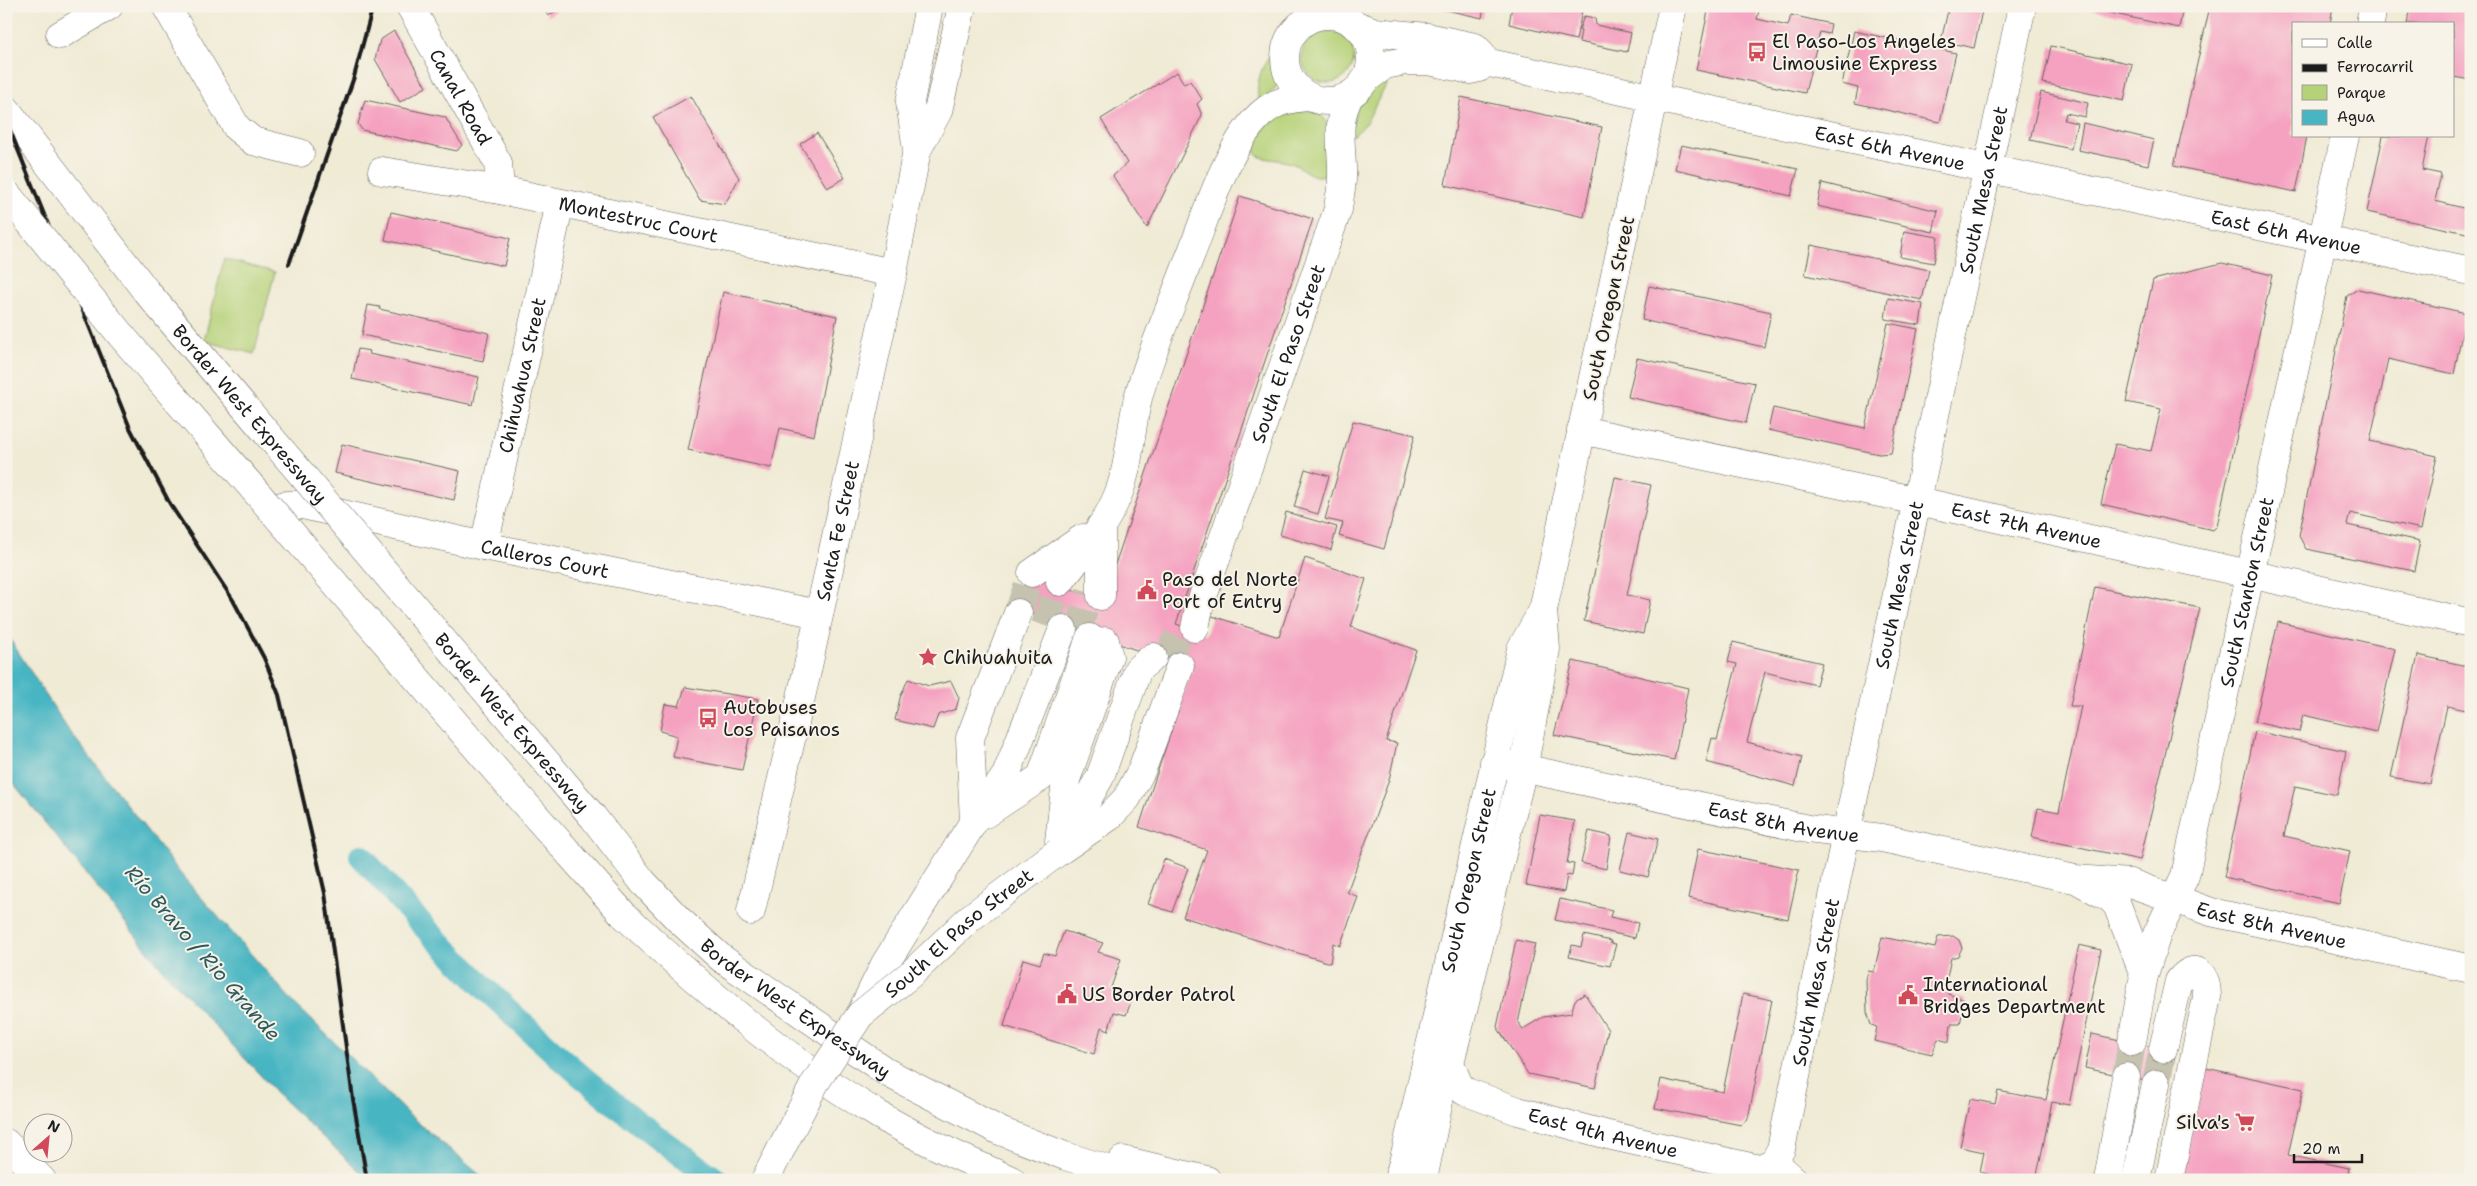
<svg xmlns="http://www.w3.org/2000/svg" width="2477" height="1186" font-family="'Shantell Sans',sans-serif">
<style>
.green{fill:#b6d278;stroke:#69774a}
.water{fill:#47b5c2;stroke:#32686f}
.lines{fill:none;stroke-linecap:round;stroke-linejoin:round}
.canal{stroke:#47b5c2;stroke-width:24}
.building{fill:#f5a1c0}
.major-tunnel{stroke:#c6c2b0;stroke-width:28;stroke-dasharray:28 14;stroke-linecap:butt}
.minor-casing{stroke:#66645d;stroke-width:29}
.major-casing{stroke:#66645d;stroke-width:29}
.highway-casing{stroke:#66645d;stroke-width:29}
.minor{stroke:#fff;stroke-width:28}
.major{stroke:#fff;stroke-width:28}
.highway{stroke:#fff;stroke-width:28}
.rail{stroke:#1c1c1c;stroke-width:4}
.major-bridge-casing{stroke:#66645d;stroke-width:29;stroke-linecap:butt}
.highway-bridge-casing{stroke:#66645d;stroke-width:29;stroke-linecap:butt}
.major-bridge{stroke:#fff;stroke-width:28}
.highway-bridge{stroke:#fff;stroke-width:28}
.labels{text-anchor:middle;stroke-width:4;stroke-linejoin:round;paint-order:stroke}
.poi-label{font-size:19px;fill:#1c1c1c;stroke:#f7f3e8;text-anchor:start}
.street-label{font-size:19px;fill:#1c1c1c;stroke:#f7f3e8}
.water-label{font-size:20px;font-style:italic;fill:#2d595e;stroke:#f7f3e8}
</style>
<rect width="100%" height="100%" fill="#f7f3e8"/>
<filter id="ink" filterUnits="userSpaceOnUse"><feTurbulence type="fractalNoise" baseFrequency=".02" numOctaves="2"/><feDisplacementMap in="SourceGraphic" scale="10" xChannelSelector="R" yChannelSelector="G"/><feConvolveMatrix kernelMatrix="1 2 1 2 8 2 1 2 1" color-interpolation-filters="sRGB"/></filter>
<filter id="wash" filterUnits="userSpaceOnUse"><feTurbulence type="fractalNoise" baseFrequency=".0096" numOctaves="4" result="noise"/><feDisplacementMap in="SourceGraphic" scale="20" xChannelSelector="R" yChannelSelector="G"/><feGaussianBlur stdDeviation="1.12" result="paint"/><feColorMatrix in="noise" values="0 0 0 0 0 0 0 0 0 0 0 0 0 0 0 0 0 1.4 0 .05"/><feComposite in="paint" operator="in"/></filter>
<g filter="url(#wash)">
<rect width="100%" height="100%" fill="#f0ebd5"/>
<path class="green" d="M1302 57a26 26 0 1 1 52 0a26 26 0 1 1-52 0Z
M1272,55L1275,56C1275,81 1286,84 1260,101C1253,90 1262,62 1272,55Z
M1385,80L1387,85C1375,100 1367,133 1349,136C1356,110 1358,93 1385,80Z
M1309,110C1316,113 1324,115 1327,123C1331,135 1338,173 1321,176C1313,178 1303,169 1296,165C1284,159 1271,161 1258,156C1247,140 1263,129 1273,116Z
M224,259L275,272L254,354L204,341Z"/>
<path class="water" d="M6,633L67,728L184,878L294,1003L409,1115L486,1180H369L285,1102L164,971L6,774Z"/>
<g class="lines">
<path class="canal" d="M361,856C389,888 417,921 448,951C530,1035 620,1114 717,1180"/>
</g>
<g id="blocks">
<path class="building" d="M542,6H564L548,16Z
M1429,6H1484L1482,18Z
M1512,6H1583L1576,40L1509,24Z
M1709,6H1760L1757,19L1788,26L1791,15L1831,24L1829,34L1820,32L1805,93L1696,70Z
M1949,6H1983L1974,48L1941,41Z
M2078,6H2177L2183,8L2179,28Z
M2210,6H2333L2330,24H2293V136H2307L2296,192L2174,166Z
M2410,6H2471V80L2453,77V24H2407Z
M1584,16L1595,18L1596,25L1631,33L1627,52L1579,42L1581,31L1579,30Z
M394,31L426,87L400,102L375,59L380,40Z
M1854,31L1956,53L1940,122L1855,103L1858,88L1842,84Z
M2051,46L2132,64L2124,101L2043,83Z
M1177,72L1184,84L1190,81L1202,99L1197,104L1202,115L1147,228L1113,176L1127,163L1101,119Z
M2041,92L2088,103L2085,117L2066,113L2064,120L2077,123L2071,149L2030,140Z
M691,96L739,178L725,204L700,200L653,117Z
M1461,97L1602,127L1584,217L1445,185Z
M365,100L445,117L462,145L457,151L362,130L358,124Z
M2083,123L2154,140L2148,165L2078,150Z
M817,133L845,178L827,188L800,144Z
M2383,136H2429L2422,170L2441,174L2435,201L2471,210V234L2367,212Z
M1681,145L1798,169L1791,196L1675,169Z
M1822,183L1938,211L1933,232L1817,206Z
M1240,196L1313,219L1176,624L1206,634L1212,616L1279,637L1305,558L1366,579L1351,627L1416,650L1386,741L1397,743L1389,780L1347,892L1358,897L1340,946L1333,943L1330,963L1183,917L1207,850L1139,827L1192,669L1017,609L1028,576L1103,600Z
M391,212L510,238L504,266L385,240Z
M1904,231L1938,237L1934,263L1900,257Z
M1811,245L1929,270L1922,300L1805,275Z
M2222,263L2272,275L2217,526L2213,530L2101,504L2115,444L2151,451L2161,409L2126,402L2153,280Z
M1649,286L1771,312L1764,347L1642,320Z
M2358,289L2466,313L2454,374L2388,359L2370,441L2437,456L2421,529L2350,513L2347,525L2420,541L2414,571L2306,549L2299,536L2347,296Z
M723,292L837,316L814,436L780,428L771,468L688,450Z
M1888,298L1923,304L1920,325L1885,319Z
M368,305L380,307L379,309L489,333L483,361L362,335Z
M1888,323L1918,329L1891,453L1879,454L1768,430L1773,408L1865,428Z
M358,349L370,351L369,354L479,377L473,405L352,379Z
M1637,358L1755,383L1746,423L1628,397Z
M1353,421L1415,435L1384,549L1339,536L1343,523L1325,519Z
M342,444L460,471L454,500L335,473Z
M1305,469L1329,476L1318,514L1294,507Z
M1615,477L1651,485L1627,595L1650,600L1643,634L1584,621Z
M1286,512L1337,527L1331,550L1280,535Z
M2095,587L2200,608L2140,860L2032,837L2038,808L2059,812L2081,706H2070Z
M2278,622L2395,649L2376,732L2303,715L2299,732L2255,722Z
M1733,642L1822,663L1816,685L1765,672L1747,742L1802,757L1795,786L1706,762L1712,738L1717,740L1737,664L1728,662Z
M2418,655L2471,667V711L2447,706L2430,784L2391,777Z
M1573,661L1688,688L1674,760L1554,735Z
M908,679L929,686L951,681L959,698L956,709L938,715L933,729L895,720L900,698Z
M685,687L758,699L742,770L673,757L677,736L660,731L665,704L679,706Z
M2255,731L2346,751L2337,795L2295,786L2284,836L2350,851L2339,903L2224,877Z
M1540,815L1575,821L1567,863L1574,864L1572,876L1567,875L1564,892L1526,885Z
M1589,831L1611,836L1606,869L1581,863Z
M1629,832L1658,839L1648,877L1620,870Z
M1698,849L1799,870L1788,919L1688,898Z
M1164,859L1188,868L1172,912L1148,904Z
M1560,899L1612,910L1610,917L1638,923L1635,938L1555,920Z
M1064,931L1103,943L1098,952L1121,959L1110,990L1133,997L1126,1015L1114,1012L1108,1031L1101,1027L1094,1054L1004,1026L1023,959L1040,964L1044,953L1055,956Z
M1584,935L1611,941L1610,943L1616,944L1610,966L1569,957L1572,945L1581,947Z
M1953,936L1959,940L1962,948L1958,956L1951,958L1945,987L1948,994L1965,1000L1960,1024H1951L1949,1042L1938,1039L1932,1054L1874,1041L1877,1027L1871,1025L1867,1012L1866,980L1868,971L1874,972L1882,937L1935,948L1938,937Z
M1516,940L1535,944L1518,1023L1523,1029L1543,1017L1571,1013L1575,1000L1585,994L1608,1030L1595,1088L1528,1074L1497,1027Z
M2079,945L2101,950L2069,1105L2052,1102L2036,1180H2010L1980,1172L1984,1152L1960,1147L1970,1099L1995,1104L1998,1091L2046,1100Z
M1743,994L1772,1000L1748,1119L1741,1125L1655,1108L1661,1079L1723,1092Z
M2092,1034L2176,1052L2168,1086L2085,1068Z
M2206,1068L2303,1089L2288,1155L2349,1168L2347,1180H2182Z"/>
</g>
</g>
<g filter="url(#ink)">
<use href="#blocks" fill-opacity="0" stroke="#66645d" stroke-width="1"/>
<g class="lines">
<path class="major-tunnel" d="M1018,613L1032,573
M1045,626L1060,582
M1076,636L1090,592
M1166,662L1183,624
M2126,1077L2132,1042
M2156,1084L2163,1049"/>
<defs>
<g id="minor">
<path d="M166,6L237,128L253,141L300,153"/>
<path id="s1" d="M410,6L498,163L500,190"/>
<path id="s2" d="M1673,6L1543,610L1546,649L1523,769L1450,1063L1458,1083L1464,1091L1518,1111L1608,1135L1759,1169L1774,1162"/>
<path d="M60,35L109,6"/>
<path d="M917,150L910,102L929,6"/>
<path id="s3" d="M382,171L500,190L893,273"/>
<path d="M1581,430L1918,501"/>
<path id="s4" d="M272,508L287,505H303L484,546L819,614"/>
<path id="s5" d="M484,546L560,203"/>
<path id="s6" d="M1494,762L1808,829L1882,838L2075,879L2130,883L2211,912L2471,969"/>
<path d="M2081,882L2110,898L2117,905L2144,975"/>
<path id="s7" d="M751,911L805,680L893,273L917,150L938,111L962,6"/>
<path id="s8" d="M1405,1155L1521,649L1543,610"/>
</g>
<g id="major">
<circle cx="1328" cy="58" r="43"/>
<path d="M1353,24L1375,32L1427,37L1475,47L1480,52L1485,62"/>
<path d="M2370,24L2373,6"/>
<path id="s9" d="M1485,62L2471,271"/>
<path d="M1365,80L1385,65L1405,61H1429L1471,70L1479,68L1485,62"/>
<path id="s10" d="M1918,501L2471,623"/>
<path d="M1101,526V596"/>
<path d="M1032,573L1083,538"/>
<path d="M1060,582C1080,555 1104,528 1117,497C1130,467 1130,430 1138,398C1151,350 1172,305 1189,259C1206,217 1227,145 1261,114C1276,101 1290,98 1309,97"/>
<path id="s11" d="M1195,628L1199,608L1338,209C1339,199 1342,188 1342,178C1343,146 1334,124 1350,95"/>
<path d="M985,814L1041,777L1090,638"/>
<path d="M974,821L970,738L1018,613"/>
<path d="M1059,841L1066,780L1109,657L1105,641"/>
<path d="M1061,846L1100,777L1138,669L1153,657"/>
<path d="M1058,852L1109,817L1127,798L1142,769L1180,666"/>
<path d="M860,1015L885,964L974,821L1006,775L1063,629"/>
<path id="s12" d="M2132,1042L2144,975L2157,934L2185,876L2345,136"/>
<path d="M2163,1049L2179,981C2197,959 2207,977 2207,997L2169,1180"/>
<path id="s13" d="M1794,1180L1774,1162L1781,1149L1846,834L2022,6"/>
<path d="M2108,1180L2126,1077"/>
<path d="M2136,1180L2156,1084"/>
</g>
<g id="highway">
<path d="M6,109L146,291"/>
<path id="s14" d="M643,882L678,919L721,958L888,1073L1000,1131L1065,1156L1143,1180"/>
<path d="M623,914C702,988 785,1059 879,1115C921,1140 966,1160 1011,1180"/>
<path d="M6,1143L42,1180"/>
<path d="M1123,1160L1207,1180"/>
<path d="M1398,1180L1405,1155"/>
<path d="M1423,1180L1443,1081L1450,1063"/>
</g>
</defs>
<use href="#minor" class="minor-casing"/>
<use href="#major" class="major-casing"/>
<use href="#highway" class="highway-casing"/>
<use href="#minor" class="minor"/>
<use href="#major" class="major"/>
<use href="#highway" class="highway"/>
<path class="rail" d="M6,120L130,428L170,504L233,600L264,658L279,695L325,893L353,1099L367,1180
M289,264L354,77L373,6"/>
<defs>
<g id="major-bridge">
<path id="s15" d="M765,1180L815,1083L860,1015L912,973L970,918L1058,852"/>
</g>
<g id="highway-bridge">
<path d="M6,193L120,334L518,796L623,914"/>
<path id="s16" d="M146,291L593,817L643,882"/>
</g>
</defs>
<use href="#major-bridge" class="major-bridge-casing"/>
<use href="#highway-bridge" class="highway-bridge-casing"/>
<use href="#major-bridge" class="major-bridge"/>
<use href="#highway-bridge" class="highway-bridge"/>
</g>
</g>
<defs>
<symbol id="bus-bare" viewBox="-9 -9 18 18"><path d="M-5-6H5V4H4V6H2V4H-2V6H-4V4H-5ZM-3.5-4V0h7V-4ZM-3.5 1.2v1.5H-2V1.2ZM2 1.2v1.5H3.5V1.2Z" fill="#d1495b" stroke="#f7f3e8" stroke-width="2.5" paint-order="stroke"/></symbol>
<symbol id="civic-bare" viewBox="-9 -9 18 18"><path d="M-.6-6.5H3V-4.5H.6V-3L4-1V1h2V6H-6V1h2V-1L-.6-3ZM-1.2 2.5V6h2.4V2.5Z" fill="#d1495b" stroke="#f7f3e8" stroke-width="2.5" paint-order="stroke"/></symbol>
<symbol id="sight-bare" viewBox="-9 -9 18 18"><path d="M0-6L1.8-2.2L6-1.7L2.9 1.2L3.7 5.4L0 3.3L-3.7 5.4L-2.9 1.2L-6-1.7L-1.8-2.2Z" fill="#d1495b" stroke="#f7f3e8" stroke-width="2.5" paint-order="stroke"/></symbol>
<symbol id="supermarket-bare" viewBox="-9 -9 18 18"><path d="M-6-5.5h2.5l.6 2H6L4.5 2H-2.5L-4.4-4H-6ZM-1.5 3.2a1.3 1.3 0 1 0 .1 0ZM3 3.2a1.3 1.3 0 1 0 .1 0Z" fill="#d1495b" stroke="#f7f3e8" stroke-width="2.5" paint-order="stroke"/></symbol>
</defs>
<g fill-rule="evenodd">
<use href="#bus-bare" x="1743" y="38" width="28" height="28"/>
<use href="#civic-bare" x="1133" y="576" width="28" height="28"/>
<use href="#sight-bare" x="914" y="643" width="28" height="28"/>
<use href="#bus-bare" x="694" y="704" width="28" height="28"/>
<use href="#civic-bare" x="1053" y="980" width="28" height="28"/>
<use href="#civic-bare" x="1894" y="981" width="28" height="28"/>
<use href="#supermarket-bare" x="2231" y="1108" width="28" height="28"/>
</g>
<g class="labels">
<g class="poi-label">
<text x="1772" y="48">El Paso-Los Angeles<tspan x="1772" dy="22">Limousine Express</tspan></text>
<text x="1162" y="586">Paso del Norte<tspan x="1162" dy="22">Port of Entry</tspan></text>
<text x="943" y="664">Chihuahuita</text>
<text x="723" y="714">Autobuses<tspan x="723" dy="22">Los Paisanos</tspan></text>
<text x="1923" y="991">International<tspan x="1923" dy="22">Bridges Department</tspan></text>
<text x="1082" y="1001">US Border Patrol</text>
<text x="2230" y="1129" text-anchor="end">Silva's</text>
</g>
<g class="street-label">
<text dy="7" stroke="none"><textPath href="#s1" startOffset="104">Canal Road</textPath></text>
<text dy="7" stroke="none"><textPath href="#s9" startOffset="414">East 6th Avenue</textPath></text>
<text dy="7" stroke="none"><textPath href="#s13" startOffset="1022">South Mesa Street</textPath></text>
<text dy="7" stroke="none"><textPath href="#s3" startOffset="261">Montestruc Court</textPath></text>
<text dy="7" stroke="none"><textPath href="#s9" startOffset="819">East 6th Avenue</textPath></text>
<text transform="translate(1608 308) rotate(-78)" y="7">South Oregon Street</text>
<text dy="7" stroke="none"><textPath href="#s11" startOffset="290">South El Paso Street</textPath></text>
<text dy="7" stroke="none"><textPath href="#s5" startOffset="175">Chihuahua Street</textPath></text>
<text dy="7" stroke="none"><textPath href="#s16" startOffset="161">Border West Expressway</textPath></text>
<text dy="7" stroke="none"><textPath href="#s10" startOffset="111">East 7th Avenue</textPath></text>
<text dy="7" stroke="none"><textPath href="#s7" startOffset="390">Santa Fe Street</textPath></text>
<text dy="7" stroke="none"><textPath href="#s4" startOffset="279">Calleros Court</textPath></text>
<text dy="7" stroke="none"><textPath href="#s13" startOffset="618">South Mesa Street</textPath></text>
<text dy="7" stroke="none"><textPath href="#s12" startOffset="466">South Stanton Street</textPath></text>
<text dy="7" stroke="none"><textPath href="#s16" startOffset="566">Border West Expressway</textPath></text>
<text dy="7" stroke="none"><textPath href="#s6" startOffset="296">East 8th Avenue</textPath></text>
<text dy="7" stroke="none"><textPath href="#s8" startOffset="282">South Oregon Street</textPath></text>
<text dy="7" stroke="none"><textPath href="#s6" startOffset="796">East 8th Avenue</textPath></text>
<text dy="7" stroke="none"><textPath href="#s15" startOffset="319">South El Paso Street</textPath></text>
<text dy="7" stroke="none"><textPath href="#s13" startOffset="212">South Mesa Street</textPath></text>
<text dy="7" stroke="none"><textPath href="#s14" startOffset="199">Border West Expressway</textPath></text>
<text dy="7" stroke="none"><textPath href="#s2" startOffset="1259">East 9th Avenue</textPath></text>
</g>
<g class="water-label">
<text transform="translate(203 953) rotate(49)" y="7">Río Bravo / Rio Grande</text>
</g>
</g>
<rect width="2477" height="1186" fill="none" stroke="#f7f3e8" stroke-width="25"/>
<rect x="2292" y="22" width="162" height="115" fill="#f7f3e8" stroke="#9f9d96"/>
<rect x="2302" y="39" width="25" height="8" fill="#ffffff" stroke="#9f9d96"/>
<text x="2337" y="48" font-size="15" fill="#1c1c1c">Calle</text>
<rect x="2302" y="64" width="25" height="8" fill="#1c1c1c" stroke="#9f9d96"/>
<text x="2337" y="72" font-size="15" fill="#1c1c1c">Ferrocarril</text>
<rect x="2302" y="85" width="25" height="15" fill="#b6d278" stroke="#9f9d96"/>
<text x="2337" y="98" font-size="15" fill="#1c1c1c">Parque</text>
<rect x="2302" y="110" width="25" height="15" fill="#47b5c2" stroke="#9f9d96"/>
<text x="2337" y="122" font-size="15" fill="#1c1c1c">Agua</text>
<g transform="translate(48 1138) rotate(27)"><circle r="24" fill="#f7f3e8" stroke="#9f9d96"/>
<path d="M0-4L9 19L0 12L-9 19Z" fill="#d1495b"/>
<text y="-8" font-size="14" font-weight="bold" text-anchor="middle" fill="#1c1c1c">N</text>
</g>
<path d="M2294 1154v8h68v-8" fill="none" stroke="#1c1c1c" stroke-width="2.5"/>
<text x="2302" y="1154" font-size="15" fill="#1c1c1c" stroke="#f7f3e8" stroke-width="4" paint-order="stroke">20 m</text>
</svg>
